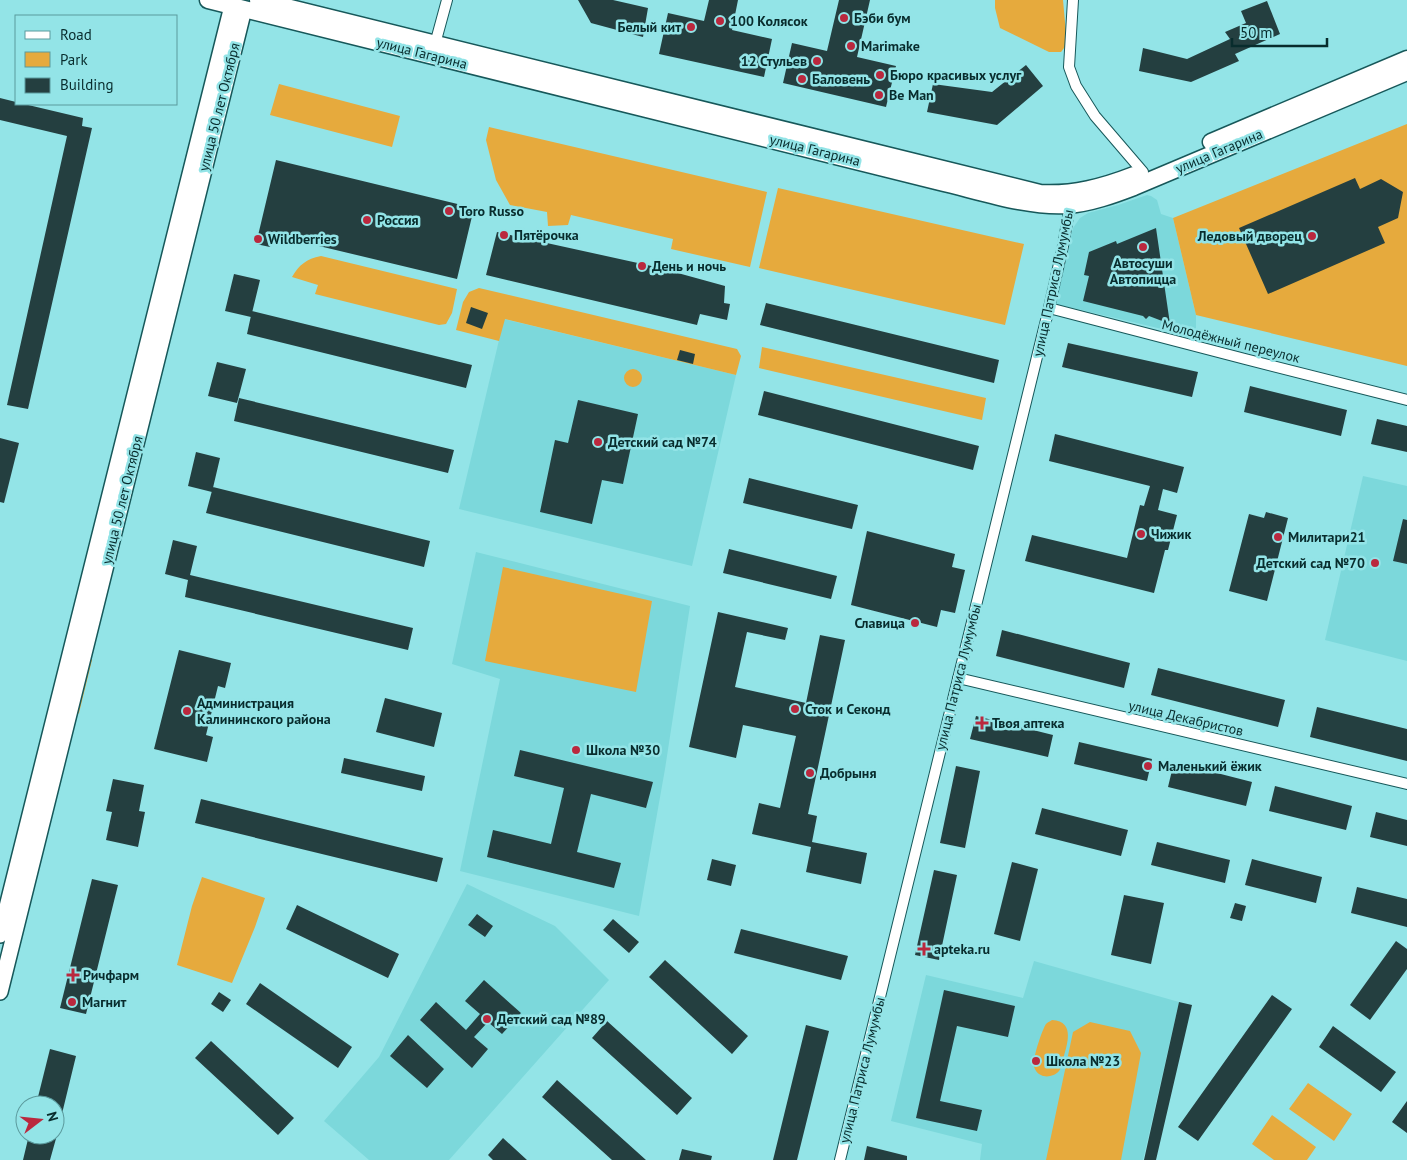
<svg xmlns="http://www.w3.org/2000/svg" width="1407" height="1160" font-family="'PT Sans',sans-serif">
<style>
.built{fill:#7cd8db}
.green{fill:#e6aa3d}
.building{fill:#243f40}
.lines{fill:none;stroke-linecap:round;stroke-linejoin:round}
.street-casing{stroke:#17585a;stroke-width:12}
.secondary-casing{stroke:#17585a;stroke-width:18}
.primary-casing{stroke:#17585a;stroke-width:19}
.street{stroke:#fff;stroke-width:10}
.secondary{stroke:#fff;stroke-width:15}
.primary{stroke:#fff;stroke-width:16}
.poi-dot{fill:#ba283e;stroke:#93e4e7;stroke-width:2}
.labels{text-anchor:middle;stroke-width:5;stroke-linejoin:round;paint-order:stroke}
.poi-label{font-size:14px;font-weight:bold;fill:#082c2d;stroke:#93e4e7;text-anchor:start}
.street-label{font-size:14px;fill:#082c2d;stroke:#93e4e7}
</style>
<rect width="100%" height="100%" fill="#93e4e7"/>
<path class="built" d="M1147,195L1151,196L1157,200L1161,214L1173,218L1196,315V337L1056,304L1073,228L1080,218L1088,213L1118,205Z
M504,319L736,375L692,566L459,509Z
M1363,476L1407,486V661L1325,640Z
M476,552L690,606L665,769L639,916L460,871L500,679L452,664Z
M467,884L555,926L609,980L449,1160H369L324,1121L379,1057Z
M1034,961L1179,1002L1143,1160H980L982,1144L891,1121L926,975L1023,998Z"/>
<path class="green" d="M995,0H1063L1067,44L1061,52H1049L1000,28L995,8Z
M279,84L400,116L392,147L270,115Z
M1407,124V366L1196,315L1173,218Z
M489,127L767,192L750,267L671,249L673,239L571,215L568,225L548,226L547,212L510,205L496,180L486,140Z
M778,188L1024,244L1005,325L759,268Z
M321,256L457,289L452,313L446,324L439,325L315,294L318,285L292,277C299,265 306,259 321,256Z
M479,288L737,349L741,356L736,375L505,319L499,341L456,330L463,302L469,292Z
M762,347L986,398L982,420L759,368Z
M624 378a9 9 0 1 1 18 0a9 9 0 1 1-18 0Z
M503,567L652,601L636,692L485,661Z
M90,656L92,660L79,713L75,716Z
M202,877L265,898L255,927L232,983L177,965L192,906Z
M1052,1020C1072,1021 1069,1038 1065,1052C1063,1058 1063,1066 1059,1071C1055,1076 1046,1078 1041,1075C1036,1073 1033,1067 1034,1062C1034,1055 1042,1030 1046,1024C1048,1022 1049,1022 1052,1020Z
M1090,1022L1130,1031L1141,1053L1121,1160H1046L1073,1032Z
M1308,1083L1352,1114L1334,1141L1289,1109Z
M1272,1115L1316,1147L1307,1160H1274L1252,1144Z"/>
<path class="building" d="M578,0H613L648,8L643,37L591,23Z
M709,0H738L732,30L772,39L764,77L659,54L668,13L704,21Z
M839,0H870L857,57L896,66L886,107L783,83L792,43L827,51Z
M1267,1L1280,34L1235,54L1239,61L1191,82L1139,71L1143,48L1187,59L1230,39L1225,32L1246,23L1241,11Z
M1026,65L1043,86L997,125L927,112L933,84L992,92Z
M0,98L16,102V104H24L83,118L82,126L92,128L28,409L7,405L67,136L0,120Z
M276,160L474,208L457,279L273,235L270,247L256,244Z
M1355,178L1360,189L1381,179L1403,192L1398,218L1378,227L1385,243L1268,294L1239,228Z
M1156,228L1170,324L1149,316L1146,319L1143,316L1083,301L1089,276L1084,275L1089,252L1116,241L1117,244Z
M497,232L656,267L725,286L724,303L730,304L727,320L700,314L697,325L486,275Z
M234,274L260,280L251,317L225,311Z
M766,303L999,360L994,383L760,325Z
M471,307L488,313L482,329L466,323Z
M252,311L472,365L466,388L247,334Z
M1068,343L1198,372L1192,397L1062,367Z
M680,350L695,354L693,364L677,360Z
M217,362L246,369L237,403L208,396Z
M1250,386L1347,410L1341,436L1244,412Z
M764,391L979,446L973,470L758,415Z
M239,398L454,450L448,473L234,421Z
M578,400L638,414L623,484L602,480L592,524L540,512L555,440L568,443Z
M1377,419L1407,426V452L1371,444Z
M1055,434L1184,467L1177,493L1163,489L1158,510L1177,515L1168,550H1165L1154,593L1025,561L1032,535L1127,558L1140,505L1144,506L1150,486L1049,461Z
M0,438L19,443L4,503L0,502Z
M196,452L220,458L212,492L188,486Z
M749,478L858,505L852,529L743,503Z
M213,487L430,541L424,567L206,513Z
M1266,512L1288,518L1267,601L1229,591L1249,514L1264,518Z
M1403,519L1407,520V564L1393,561Z
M867,531L955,554L952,567L965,570L955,613L941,610L937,627L851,605Z
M173,540L197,546L190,575L413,628L408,650L185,597L188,580L165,574Z
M729,549L837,576L831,599L723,573Z
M718,612L788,628L785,640L747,632L735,687L806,703L820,635L845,640L808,814L817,816L812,842L867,853L861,884L806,872L811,847L752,834L759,803L780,808L796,736L743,725L736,758L689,747Z
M1002,630L1130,663L1124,688L996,656Z
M179,650L231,663L225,688L218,686L206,735L213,737L207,762L154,749Z
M1158,668L1285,700L1278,727L1151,695Z
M385,698L442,713L434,747L376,732Z
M1317,707L1407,729V761L1310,737Z
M976,716L1053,735L1048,757L970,739Z
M1079,742L1152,759L1147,781L1074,764Z
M520,750L653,782L646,808L591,794L577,852L621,863L614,888L487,857L493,830L551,844L564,788L514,776Z
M344,758L425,776L422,791L341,773Z
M1174,762L1252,782L1246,806L1168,787Z
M956,766L980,771L965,848L940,843Z
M113,779L144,785L139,811L145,812L138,847L106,840L112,812L106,811Z
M1275,786L1352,806L1346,830L1269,811Z
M201,799L443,858L437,882L195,823Z
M1042,808L1128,830L1121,856L1035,834Z
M1376,812L1407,820V846L1370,837Z
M1157,842L1230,860L1225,883L1151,865Z
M712,859L736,865L731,886L707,880Z
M1252,859L1322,877L1316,903L1245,885Z
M1012,862L1038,869L1020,941L994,934Z
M934,870L957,875L939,960L915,955Z
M92,879L118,885L86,1014L60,1008Z
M1357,887L1407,899V927L1351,913Z
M1124,895L1164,903L1151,964L1111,955Z
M1235,903L1246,906L1242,921L1230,918Z
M297,905L399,954L388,978L286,929Z
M477,914L493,926L485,937L468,925Z
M613,919L639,942L629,953L603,930Z
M741,929L848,956L841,980L734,953Z
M1396,941L1407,949V969L1370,1020L1350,1005Z
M665,960L748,1036L732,1054L649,977Z
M484,980L521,1013L502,1034L488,1022L474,1037L488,1049L472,1068L420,1020L436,1002L466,1030L480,1014L465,1001Z
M260,983L352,1047L338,1068L246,1004Z
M944,990L1015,1006L1008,1037L957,1026L940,1101L982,1110L977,1131L916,1118Z
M219,992L231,1000L223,1012L211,1004Z
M1272,995L1292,1009L1198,1141L1178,1127Z
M1179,1002L1192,1005L1156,1160H1144Z
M607,1021L692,1098L677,1115L592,1038Z
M806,1025L829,1031L797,1160H773Z
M1333,1026L1396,1072L1381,1092L1319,1047Z
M408,1035L444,1069L427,1088L390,1056Z
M211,1041L294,1118L278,1135L195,1058Z
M50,1049L76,1056L59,1126H55V1105H36Z
M557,1080L646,1160H612L542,1097Z
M1407,1101V1133L1392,1122Z
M29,1135H57L50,1160H23Z
M503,1138L527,1160H493L488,1155Z
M867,1146L907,1156V1160H864Z
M682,1149L712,1156L711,1160H679Z"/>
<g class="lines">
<defs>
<path id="street" d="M1073,0L1069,67L1076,86L1095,116L1143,172
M435,44L447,0
M1049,308L1245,359L1407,400
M958,678L1407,784
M840,1160L1049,308L1063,246L1070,205"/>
<path id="secondary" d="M0,935L232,6
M0,992L244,9"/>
<path id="primary" d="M208,0L940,182C979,191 1028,208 1068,205C1091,203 1113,195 1134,187L1407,72
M258,0L1040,193C1073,195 1103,187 1134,175
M1211,142L1407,59"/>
</defs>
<use href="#street" class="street-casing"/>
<use href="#secondary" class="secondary-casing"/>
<use href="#primary" class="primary-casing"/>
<use href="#street" class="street"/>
<use href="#secondary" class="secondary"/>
<use href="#primary" class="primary"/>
</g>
<g class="poi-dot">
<circle cx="844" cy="18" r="5"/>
<circle cx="720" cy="21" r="5"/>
<circle cx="691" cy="27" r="5"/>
<circle cx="851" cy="46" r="5"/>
<circle cx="817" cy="61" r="5"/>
<circle cx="880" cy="75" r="5"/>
<circle cx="802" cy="79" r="5"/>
<circle cx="879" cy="95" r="5"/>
<circle cx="449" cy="211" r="5"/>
<circle cx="367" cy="220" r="5"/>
<circle cx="504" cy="235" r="5"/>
<circle cx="1312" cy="236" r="5"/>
<circle cx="258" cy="239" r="5"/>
<circle cx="1143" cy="247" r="5"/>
<circle cx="642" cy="266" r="5"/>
<circle cx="598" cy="442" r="5"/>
<circle cx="1141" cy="534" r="5"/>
<circle cx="1278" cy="537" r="5"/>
<circle cx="1375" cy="563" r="5"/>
<circle cx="915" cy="623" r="5"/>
<circle cx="795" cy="709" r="5"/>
<circle cx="187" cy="711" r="5"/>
<path d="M979.5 715.5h5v5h5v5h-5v5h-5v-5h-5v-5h5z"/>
<circle cx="576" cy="750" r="5"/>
<circle cx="1148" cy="766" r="5"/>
<circle cx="810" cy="773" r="5"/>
<path d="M921.5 941.5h5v5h5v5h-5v5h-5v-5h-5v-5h5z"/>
<path d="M70.5 967.5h5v5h5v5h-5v5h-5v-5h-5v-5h5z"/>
<circle cx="72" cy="1002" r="5"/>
<circle cx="487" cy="1019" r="5"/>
<circle cx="1036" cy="1061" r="5"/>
</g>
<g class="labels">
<g class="poi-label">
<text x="854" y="23">Бэби бум</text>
<text x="730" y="26">100 Колясок</text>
<text x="681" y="32" text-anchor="end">Белый кит</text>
<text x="861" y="51">Marimake</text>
<text x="807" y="66" text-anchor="end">12 Стульев</text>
<text x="890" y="80">Бюро красивых услуг</text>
<text x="812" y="84">Баловень</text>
<text x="889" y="100">Be Man</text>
<text x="459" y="216">Toro Russo</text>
<text x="377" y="225">Россия</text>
<text x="514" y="240">Пятёрочка</text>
<text x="1302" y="241" text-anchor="end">Ледовый дворец</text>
<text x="268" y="244">Wildberries</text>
<text x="1143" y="268" text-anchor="middle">Автосуши<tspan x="1143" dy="16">Автопицца</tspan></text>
<text x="652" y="271">День и ночь</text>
<text x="608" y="447">Детский сад №74</text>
<text x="1151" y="539">Чижик</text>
<text x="1288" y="542">Милитари21</text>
<text x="1365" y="568" text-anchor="end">Детский сад №70</text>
<text x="905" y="628" text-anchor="end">Славица</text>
<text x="197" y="708">Администрация<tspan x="197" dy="16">Калининского района</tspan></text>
<text x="805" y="714">Сток и Секонд</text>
<text x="992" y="728">Твоя аптека</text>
<text x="586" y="755">Школа №30</text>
<text x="1158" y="771">Маленький ёжик</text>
<text x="820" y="778">Добрыня</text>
<text x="934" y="954">apteka.ru</text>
<text x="83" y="980">Ричфарм</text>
<text x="82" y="1007">Магнит</text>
<text x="497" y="1024">Детский сад №89</text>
<text x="1046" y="1066">Школа №23</text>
</g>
<g class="street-label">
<text transform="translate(422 53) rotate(14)" y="5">улица Гагарина</text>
<text transform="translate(219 107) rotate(-76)" y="5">улица 50 лет Октября</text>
<text transform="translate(815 150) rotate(14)" y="5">улица Гагарина</text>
<text transform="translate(1219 151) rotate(-23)" y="5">улица Гагарина</text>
<text transform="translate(1053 283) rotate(-78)" y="5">улица Патриса Лумумбы</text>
<text transform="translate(1231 341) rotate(14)" y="5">Молодёжный переулок</text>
<text transform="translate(122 500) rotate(-76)" y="5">улица 50 лет Октября</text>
<text transform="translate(958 677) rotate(-76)" y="5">улица Патриса Лумумбы</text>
<text transform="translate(1186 718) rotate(13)" y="5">улица Декабристов</text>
<text transform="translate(862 1070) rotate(-76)" y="5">улица Патриса Лумумбы</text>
</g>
</g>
<rect x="15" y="15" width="162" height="90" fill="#93e4e7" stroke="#5b9a9d"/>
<rect x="25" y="31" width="25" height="8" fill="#ffffff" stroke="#5b9a9d"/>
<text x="60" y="40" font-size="15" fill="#082c2d">Road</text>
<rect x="25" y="52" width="25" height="15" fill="#e6aa3d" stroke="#5b9a9d"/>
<text x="60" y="65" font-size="15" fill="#082c2d">Park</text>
<rect x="25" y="78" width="25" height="15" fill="#243f40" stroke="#5b9a9d"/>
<text x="60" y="90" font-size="15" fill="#082c2d">Building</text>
<g transform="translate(40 1120) rotate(74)"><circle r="24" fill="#93e4e7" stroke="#5b9a9d"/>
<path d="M0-4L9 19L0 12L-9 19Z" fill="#ba283e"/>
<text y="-8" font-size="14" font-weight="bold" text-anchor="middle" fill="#082c2d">N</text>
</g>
<path d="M1232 38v8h95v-8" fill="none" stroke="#082c2d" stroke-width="2.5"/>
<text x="1240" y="38" font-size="15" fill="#082c2d" stroke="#93e4e7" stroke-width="4" paint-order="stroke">50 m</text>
</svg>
